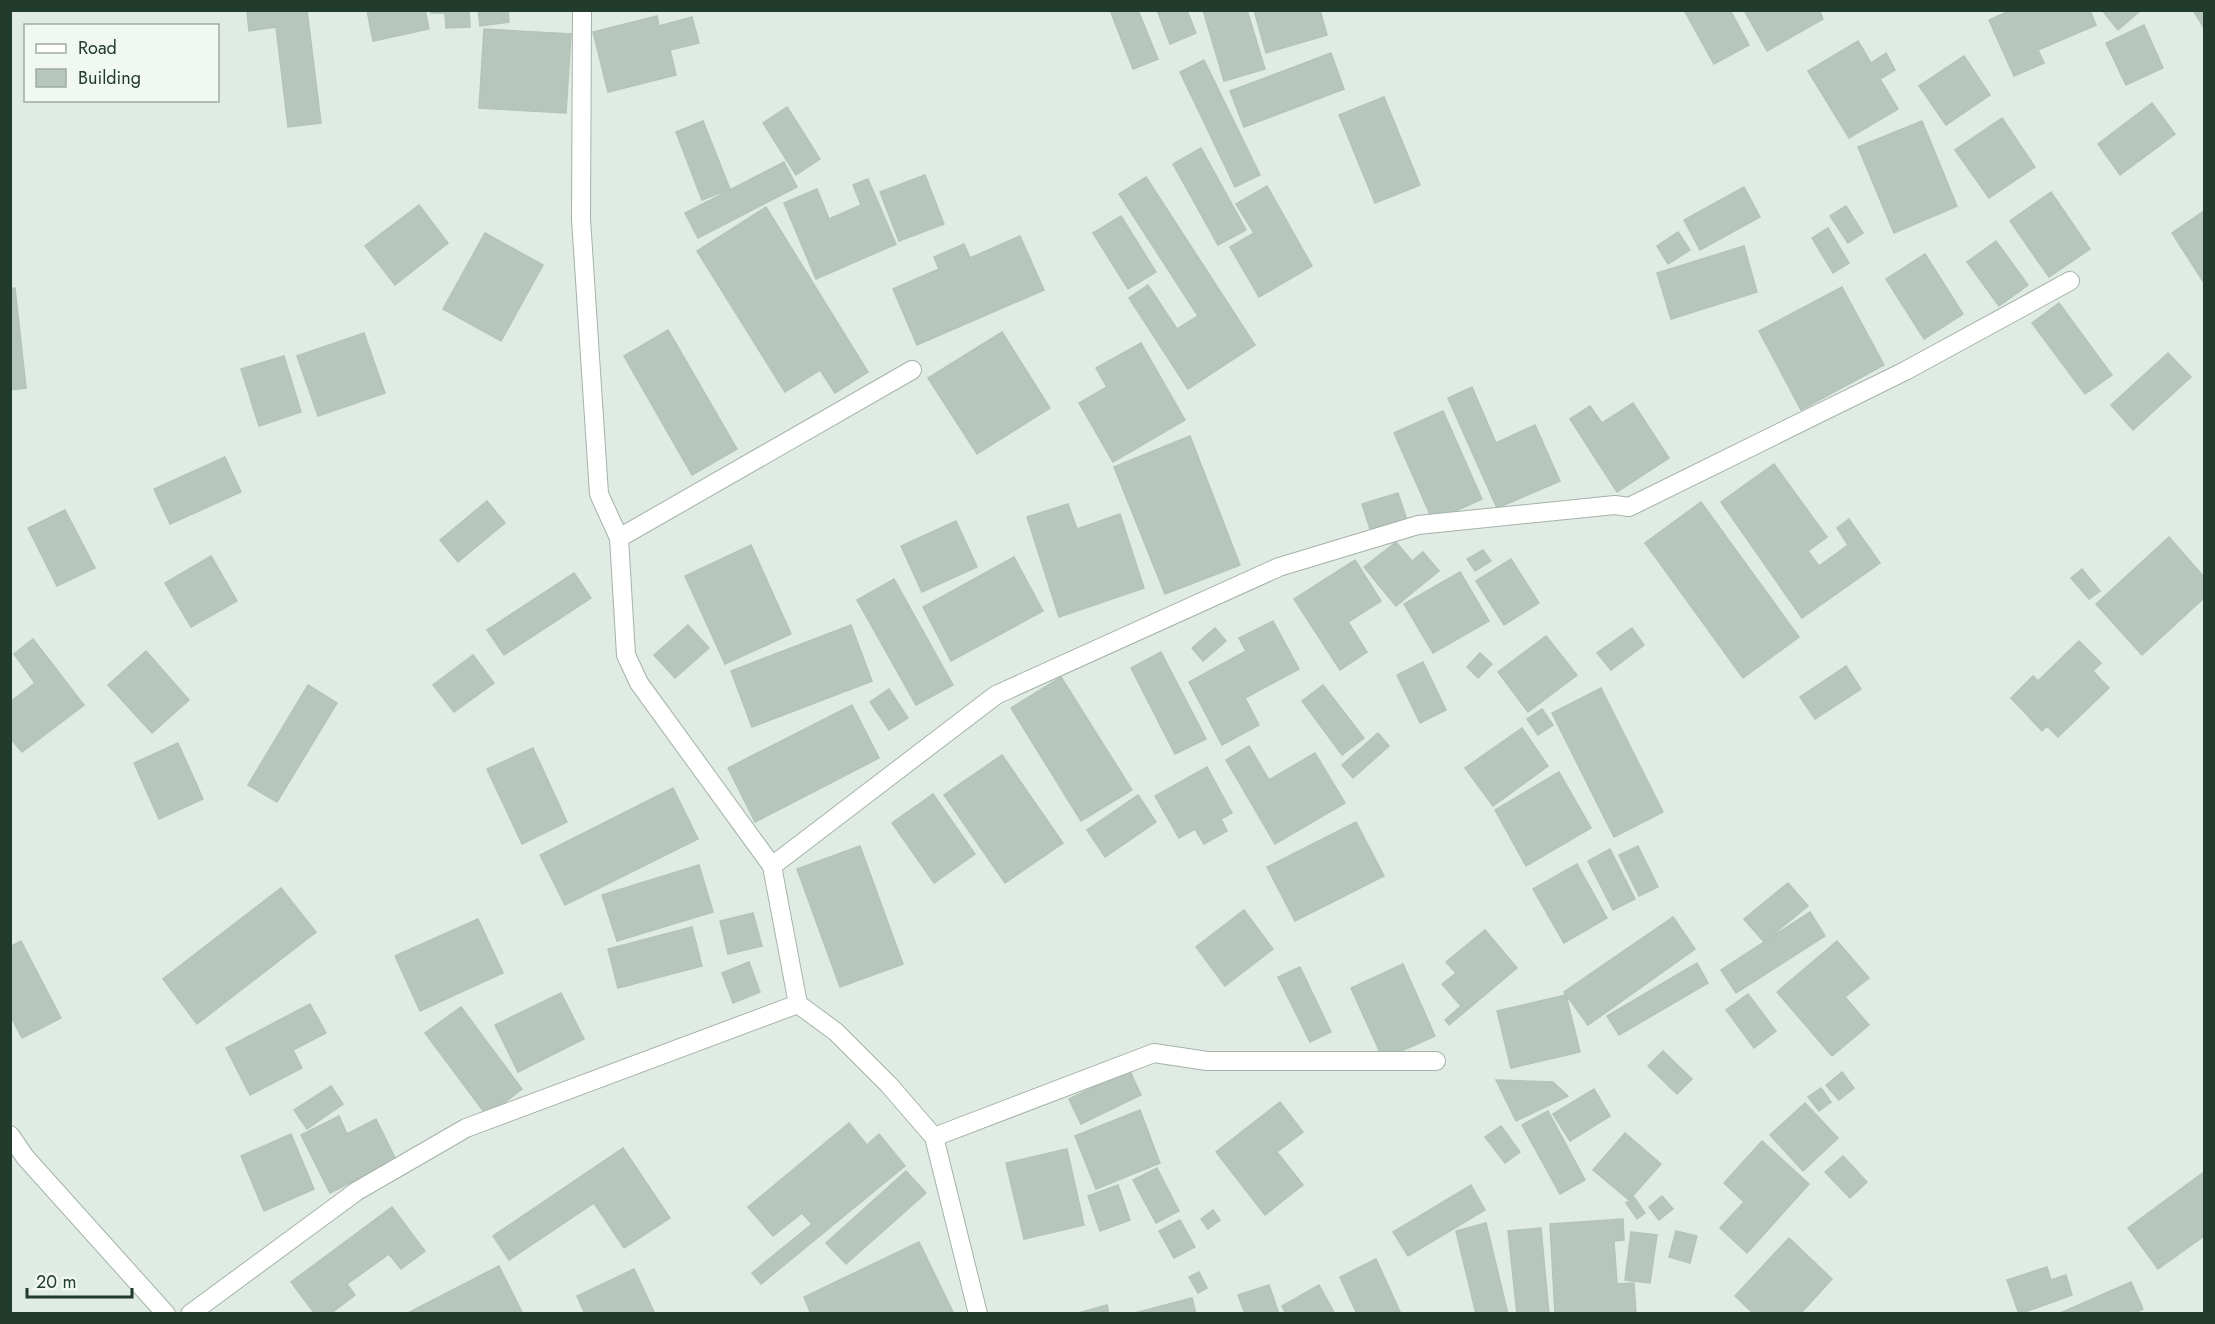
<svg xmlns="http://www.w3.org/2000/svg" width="2215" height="1324" font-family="Jost,sans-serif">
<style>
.building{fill:#b6c6bc;stroke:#b3c4b9;stroke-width:1.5}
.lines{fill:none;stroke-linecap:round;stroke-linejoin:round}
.minor-casing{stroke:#a3b3a9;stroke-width:20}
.minor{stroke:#fff;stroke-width:18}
</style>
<rect width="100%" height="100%" fill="#e0ebe3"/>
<path class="building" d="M307,10L321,123L288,127L276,27L249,31L247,11Z
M367,10H425L429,29L373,41Z
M431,10H469L470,27L446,28L445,13H431Z
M478,10H508L509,22L480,26Z
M1110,10H1138L1158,59L1133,69Z
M1157,10H1187L1196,33L1170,44Z
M1203,10H1247L1265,69L1224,81Z
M1254,10H1320L1327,35L1266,53Z
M1684,10H1730L1749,45L1714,64Z
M1744,10H1819L1823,19L1767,51Z
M2011,10H2090L2096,25L2038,50L2044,63L2014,76L1989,20Z
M2102,10H2141L2118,30Z
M2193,10H2204V28Z
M657,16L659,26L692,17L699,43L670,50L676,75L608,92L593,32Z
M2144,25L2163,68L2126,85L2106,43Z
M484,29L571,34L566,113L479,108Z
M1858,41L1871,63L1886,53L1895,70L1880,79L1898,109L1849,138L1808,71Z
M1331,53L1344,89L1244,127L1230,91Z
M1964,56L1990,95L1946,125L1919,86Z
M1204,60L1260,175L1235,187L1180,72Z
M1384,97L1420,185L1375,203L1339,115Z
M2152,103L2175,134L2120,175L2098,144Z
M787,107L820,159L796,175L763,123Z
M2002,118L2035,167L1989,198L1955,150Z
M703,121L730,189L702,200L676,132Z
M1922,121L1957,206L1894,233L1858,147Z
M1201,148L1246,230L1218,245L1173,164Z
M784,162L797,187L698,238L685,213Z
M925,175L944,224L899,241L880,192Z
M1146,177L1255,345L1188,389L1129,298L1148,285L1177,329L1198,316L1119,194Z
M868,179L896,244L816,279L784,203L817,189L829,219L861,205L853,185Z
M1267,186L1312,266L1259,297L1230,247L1254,233L1236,204Z
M1744,187L1760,217L1700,250L1684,220Z
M2051,192L2090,249L2049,277L2010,221Z
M419,205L448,243L395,285L365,246Z
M1846,206L1863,233L1848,243L1830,216Z
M766,207L868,372L835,393L820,370L785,392L697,251Z
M2204,211V283L2172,233Z
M1121,216L1156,272L1128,289L1093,233Z
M1828,228L1849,263L1833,273L1812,238Z
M1678,232L1690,250L1668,264L1657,246Z
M485,233L543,265L501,341L443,309Z
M1020,236L1044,290L917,345L893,289L939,269L934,257L964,244L970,258Z
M1996,241L2028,285L1999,306L1967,262Z
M1744,246L1757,292L1671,319L1657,273Z
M1925,254L1963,314L1924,339L1886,279Z
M1842,287L1884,365L1801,410L1759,331Z
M15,288L26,388L10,390V289Z
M2059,303L2112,375L2085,394L2032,323Z
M668,330L737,449L692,475L624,356Z
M1002,332L1050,408L977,454L928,378Z
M364,333L385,393L318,416L297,356Z
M1141,343L1185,420L1113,462L1079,403L1107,387L1096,368Z
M2168,353L2191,377L2133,430L2111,405Z
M284,356L301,412L259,426L241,369Z
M1472,387L1496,443L1535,425L1560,481L1497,508L1448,398Z
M1633,403L1669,458L1617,492L1570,419L1590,406L1602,423Z
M1443,411L1482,499L1433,521L1394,433Z
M1190,436L1240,565L1165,594L1114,467Z
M225,457L241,492L170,524L154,489Z
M1774,464L1827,537L1808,551L1819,566L1848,545L1837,528L1849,519L1880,563L1802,618L1721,502Z
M1398,493L1407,520L1371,532L1362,504Z
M487,501L505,523L458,562L440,540Z
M1701,502L1799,637L1743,678L1645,543Z
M1068,504L1077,529L1120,514L1144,588L1059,617L1027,517Z
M65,510L95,568L57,586L28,528Z
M956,521L977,567L922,592L901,546Z
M2169,537L2204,577V598L2142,655L2096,604Z
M1396,542L1412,561L1423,552L1439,571L1396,606L1364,567Z
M751,545L791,634L725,664L685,576Z
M1483,550L1491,561L1475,571L1467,559Z
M211,556L237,601L191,627L165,583Z
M1014,557L1043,611L951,661L923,607Z
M1511,559L1539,603L1504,625L1476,581Z
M1355,560L1381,601L1348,622L1367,652L1340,670L1294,599Z
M2082,569L2100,591L2089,599L2071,578Z
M1460,572L1489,621L1433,653L1404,604Z
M574,573L591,598L504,655L487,630Z
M894,579L953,685L916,705L857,600Z
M1273,621L1299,669L1245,698L1259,725L1222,745L1189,682L1246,651L1239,638Z
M688,625L709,648L675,678L654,655Z
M851,625L872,681L752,727L731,671Z
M1215,628L1226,641L1203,661L1192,648Z
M1632,628L1644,645L1611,670L1597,653Z
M1546,636L1577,675L1528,712L1498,672Z
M33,639L84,705L22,752L10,738V702L35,683L14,654Z
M2079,641L2101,663L2093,671L2109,688L2058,737L2047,726L2042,731L2011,698L2033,676L2038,681Z
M146,651L189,700L152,733L108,685Z
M1161,652L1206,739L1175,754L1131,668Z
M1480,653L1492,664L1478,678L1467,667Z
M473,655L494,683L454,712L433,685Z
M1423,662L1446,710L1420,723L1397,675Z
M1846,666L1861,689L1815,719L1800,697Z
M1061,677L1132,790L1081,821L1011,708Z
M308,685L337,703L277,802L248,785Z
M1323,685L1364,738L1342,755L1302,701Z
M1601,688L1663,812L1614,837L1552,713Z
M889,689L908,718L889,730L870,702Z
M852,705L879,758L755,822L728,768Z
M1542,709L1553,725L1538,735L1527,719Z
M1522,728L1548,766L1493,806L1465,768Z
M1378,733L1389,746L1353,778L1342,765Z
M178,743L203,799L159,819L134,763Z
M1249,746L1269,780L1315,753L1345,803L1275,844L1226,760Z
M533,748L567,822L522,844L487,769Z
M1002,755L1063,843L1005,883L944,795Z
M1207,767L1232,813L1221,819L1227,831L1204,844L1195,829L1179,838L1155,796Z
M1559,772L1591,828L1526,866L1495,810Z
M673,788L698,839L565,905L540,855Z
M933,794L975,854L934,883L892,823Z
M1138,795L1156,822L1105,857L1087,830Z
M1356,822L1384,876L1295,921L1267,867Z
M860,846L903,964L840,987L797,869Z
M1638,846L1658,887L1639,896L1619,855Z
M1610,849L1635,899L1613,910L1588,861Z
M1577,864L1607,918L1564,943L1533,889Z
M699,865L713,912L617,941L602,895Z
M1788,883L1808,906L1764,942L1744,919Z
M281,888L316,932L197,1024L163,979Z
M1244,910L1273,949L1225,986L1196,947Z
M1810,912L1825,936L1736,993L1721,970Z
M753,913L762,946L728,954L720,921Z
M1673,917L1695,949L1588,1025L1564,992Z
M478,919L503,973L420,1011L395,956Z
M692,927L702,966L618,988L608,949Z
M1485,930L1517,968L1449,1025L1445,1020L1461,1006L1442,984L1456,973L1446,962Z
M21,941L61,1018L22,1038L10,1015V947Z
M1837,941L1869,978L1845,997L1869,1025L1832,1056L1777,992Z
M749,962L760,992L733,1003L722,973Z
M1697,963L1708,983L1619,1035L1607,1016Z
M1403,964L1435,1036L1383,1059L1351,988Z
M1300,967L1331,1032L1310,1042L1278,977Z
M561,993L584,1039L518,1072L495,1025Z
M1748,994L1776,1031L1754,1048L1726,1010Z
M1566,995L1580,1052L1511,1068L1497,1011Z
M310,1004L326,1033L293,1050L302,1068L250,1095L226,1048Z
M461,1007L522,1089L487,1116L425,1033Z
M1663,1051L1692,1079L1677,1094L1648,1066Z
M1129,1069L1141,1095L1081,1124L1069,1099Z
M1842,1072L1854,1088L1839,1100L1826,1085Z
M1496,1080L1553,1082L1568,1096L1516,1121Z
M331,1086L343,1104L307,1129L294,1110Z
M1821,1088L1831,1102L1819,1111L1808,1097Z
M1594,1089L1610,1116L1570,1141L1553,1114Z
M1280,1102L1303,1132L1277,1152L1303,1185L1265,1215L1216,1152Z
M1805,1103L1838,1138L1803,1171L1770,1135Z
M1140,1110L1160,1163L1096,1189L1075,1136Z
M1548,1111L1585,1180L1560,1194L1522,1125Z
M339,1116L347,1134L376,1119L396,1160L330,1193L301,1135Z
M849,1123L867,1145L879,1134L905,1166L761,1284L752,1273L812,1224L802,1213L773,1236L748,1207Z
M1501,1126L1520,1152L1505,1163L1485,1137Z
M1625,1133L1661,1164L1629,1200L1593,1170Z
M291,1134L314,1189L264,1211L241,1156Z
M1762,1141L1809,1184L1747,1253L1720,1228L1744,1202L1724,1183Z
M623,1148L670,1218L624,1248L594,1203L509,1260L493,1236Z
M1067,1149L1084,1225L1024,1239L1006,1163Z
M1843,1156L1867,1182L1850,1198L1825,1172Z
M1157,1168L1179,1211L1156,1223L1133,1180Z
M906,1171L926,1193L846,1264L826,1243Z
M2204,1172V1236L2158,1269L2128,1228Z
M1118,1185L1130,1220L1100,1231L1088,1196Z
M1471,1185L1485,1210L1408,1256L1393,1232Z
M1662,1196L1673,1209L1659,1220L1649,1207Z
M1634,1197L1645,1213L1637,1219L1626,1203Z
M392,1207L425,1251L401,1269L389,1254L347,1284L355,1295L330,1314H315L291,1282Z
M1213,1210L1220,1220L1208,1229L1201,1219Z
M1623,1219L1624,1240L1614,1241L1617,1284L1634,1283L1636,1314H1555L1550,1224Z
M1180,1220L1195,1247L1174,1258L1159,1231Z
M1486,1223L1508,1314H1476L1456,1231Z
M1541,1228L1549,1314H1517L1508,1231Z
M1676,1231L1697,1236L1690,1263L1669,1257Z
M1631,1232L1657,1235L1650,1283L1625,1280Z
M1789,1238L1832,1279L1800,1314H1754L1735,1296Z
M919,1242L954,1314H811L804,1297Z
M1376,1259L1401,1314H1357L1340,1277Z
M499,1266L523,1314H406Z
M2047,1267L2051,1280L2066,1275L2072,1295L2019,1314L2007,1280Z
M634,1269L655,1314H585L577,1296Z
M1199,1272L1207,1288L1198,1293L1189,1277Z
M2131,1282L2143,1309L2133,1314H2058Z
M1269,1285L1279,1314H1245L1238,1295Z
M1319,1285L1335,1314H1286L1282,1306Z
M1192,1298L1196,1314H1131Z
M1107,1305L1109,1314H1075Z"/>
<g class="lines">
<defs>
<path id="minor" d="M582,10L581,219L599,494L619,538
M772,866L996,695L1279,567L1418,525L1615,505L1629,507L1905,371L2070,281
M798,1004L772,866L639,683L626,655L619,538L912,370
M10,1135L25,1157L166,1314
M934,1137L1154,1053L1207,1061H1436
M190,1314L357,1191L466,1128L798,1004L836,1032L889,1085L934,1137L978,1314"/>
</defs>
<use href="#minor" class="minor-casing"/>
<use href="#minor" class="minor"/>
</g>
<rect width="2215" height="1324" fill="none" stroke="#213b2d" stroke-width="24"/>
<rect x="24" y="24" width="195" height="78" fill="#f1f8f2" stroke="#9eaca3" stroke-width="1.5"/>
<rect x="36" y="44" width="30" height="9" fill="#ffffff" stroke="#9eaca3" stroke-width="1.5"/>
<text x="78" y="54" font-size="18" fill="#213b2d">Road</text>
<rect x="36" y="69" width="30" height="18" fill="#b6c6bc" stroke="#9eaca3" stroke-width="1.5"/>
<text x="78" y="84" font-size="18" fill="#213b2d">Building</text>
<path d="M27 1288v9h105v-9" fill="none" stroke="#213b2d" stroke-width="3"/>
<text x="36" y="1288" font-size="18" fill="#213b2d" stroke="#f1f8f2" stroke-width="4.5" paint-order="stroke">20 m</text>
</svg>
